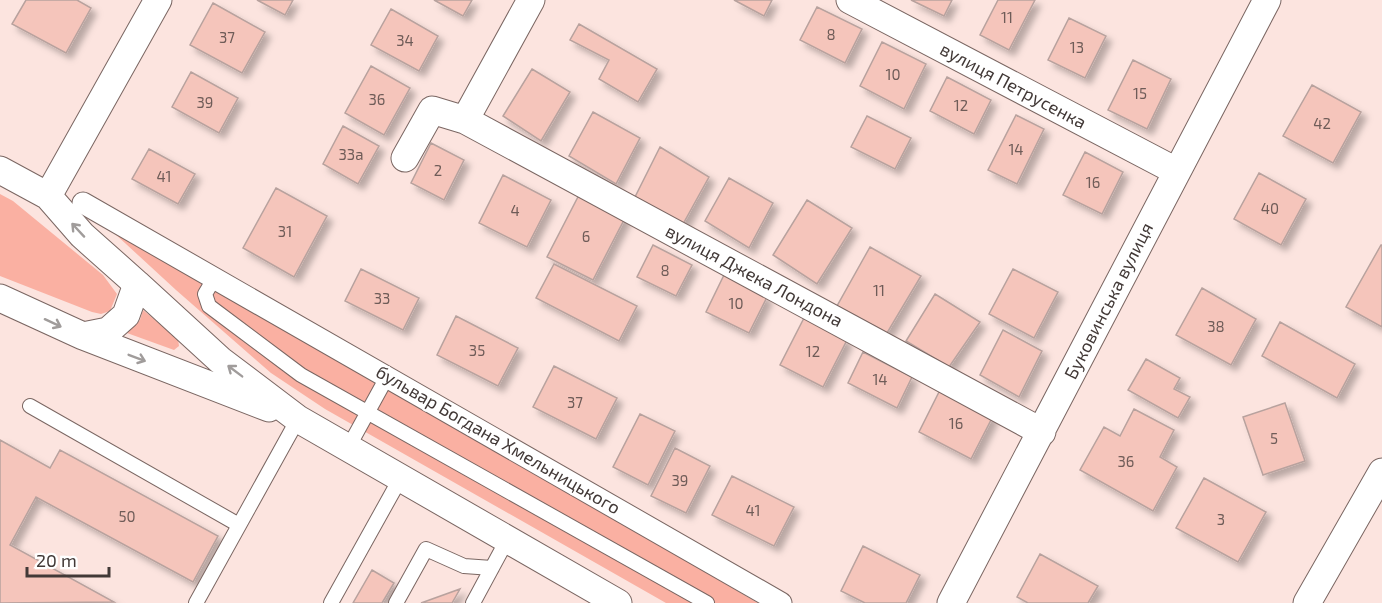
<svg xmlns="http://www.w3.org/2000/svg" width="1382" height="603" font-family="'Exo 2',sans-serif">
<style>
.grass{fill:#fab0a2}
.building{fill:#f5c5bb;stroke:#b8a29e;stroke-width:1.5;filter:url(#shadow)}
.lines{fill:none;stroke-linecap:round;stroke-linejoin:round}
.service-casing{stroke:#7a6662;stroke-width:16}
.pedestrian-casing{stroke:#7a6662;stroke-width:23}
.minor-casing{stroke:#7a6662;stroke-width:29}
.service{stroke:#fff;stroke-width:14}
.pedestrian{stroke:#fff;stroke-width:21}
.minor{stroke:#fff;stroke-width:27}
.oneway{stroke:#a09c9b}
.labels{text-anchor:middle;stroke-width:4.5;stroke-linejoin:round;paint-order:stroke}
.number-label{font-size:15px;fill:#6f5c58}
.street-label{font-size:18px;fill:#423937;stroke:#fff}
</style>
<defs>
<filter id="shadow"><feDropShadow dx="5.5" dy="5.5" stdDeviation="3" flood-color="#0004"/></filter>
</defs>
<rect width="100%" height="100%" fill="#fce4df"/>
<path class="grass" d="M0,194L13,201L103,275L117,294L110,311L101,314L92,312L0,276Z
M88,209L758,603H666L325,409L271,373L176,290Z
M143,310L178,339L179,346L174,350L127,333L140,320Z"/>
<path class="building" d="M26,0H77L91,8L66,53L12,24Z
M257,0H293L285,15Z
M434,0H472L463,16Z
M734,0H772L764,16Z
M911,0H952L944,16Z
M998,0H1035L1009,50L980,35Z
M213,3L265,32L242,73L190,45Z
M817,7L862,29L845,63L800,40Z
M391,9L438,36L419,71L371,45Z
M1069,18L1106,36L1085,78L1048,60Z
M579,24L657,69L638,102L599,79L609,60L570,40Z
M882,42L926,64L904,109L860,86Z
M1133,60L1171,79L1147,129L1108,110Z
M371,66L410,88L384,135L345,113Z
M532,69L570,92L541,141L503,116Z
M191,72L238,98L219,133L172,107Z
M947,77L991,100L974,134L930,111Z
M1312,85L1361,112L1333,163L1283,136Z
M593,112L640,138L616,184L569,156Z
M1016,115L1044,129L1017,184L988,170Z
M867,116L911,138L895,169L851,147Z
M343,126L379,146L358,184L323,164Z
M431,143L464,160L444,200L411,183Z
M660,147L709,177L683,224L635,197Z
M149,149L195,174L178,204L132,179Z
M1085,152L1123,172L1102,214L1063,195Z
M1259,173L1306,199L1281,245L1234,219Z
M503,175L551,200L527,247L479,223Z
M729,178L773,203L749,248L705,221Z
M276,188L327,216L294,277L243,248Z
M580,193L626,216L593,280L547,257Z
M807,200L852,228L817,284L773,255Z
M653,245L692,265L676,296L637,277Z
M1381,245H1382V327L1346,307Z
M870,247L921,276L887,333L837,306Z
M554,264L637,306L619,341L536,298Z
M361,269L419,298L403,330L345,301Z
M1013,269L1058,292L1034,338L989,314Z
M724,275L767,297L749,333L706,312Z
M1202,288L1256,319L1231,365L1176,335Z
M935,294L980,322L949,367L906,341Z
M456,316L518,348L498,386L437,355Z
M804,318L847,340L823,387L780,365Z
M1280,322L1355,364L1337,398L1262,356Z
M1003,330L1042,351L1019,397L980,375Z
M863,352L912,377L897,408L848,383Z
M1146,359L1180,378L1174,389L1190,397L1178,418L1128,390Z
M554,366L617,398L596,439L533,407Z
M940,390L993,416L971,459L919,432Z
M1285,403L1305,461L1263,475L1243,417Z
M1134,409L1174,430L1160,457L1177,467L1153,511L1080,470L1104,427L1120,436Z
M640,414L675,431L648,485L613,467Z
M0,440L50,468L60,450L218,536L193,582L36,497L10,545L114,602L0,603Z
M675,448L710,466L686,513L651,496Z
M732,476L794,507L774,546L712,515Z
M1204,478L1266,512L1238,562L1176,528Z
M863,546L920,575L906,603H865L841,591Z
M1040,554L1098,586L1088,603H1028L1017,597Z
M372,570L394,583L382,603H353Z
M460,589L452,603H421Z"/>
<g class="lines">
<defs>
<path id="service" d="M215,277L205,294L209,306L301,375L707,603
M30,406L239,525
M348,448L387,377
M196,603L298,419
M331,603L400,479
M396,603L426,549L464,566L492,568
M473,603L507,540"/>
<path id="pedestrian" d="M83,203L781,603"/>
<path id="minor" d="M850,0L1176,171
M465,120L1042,432
M405,158L432,110L465,120L531,0
M0,170L48,196L82,235L137,284L126,315L108,331L83,336L0,298
M48,196L158,0
M137,284L220,360L298,419L618,603
M83,336L269,408
M951,603L1267,0
M1307,603L1382,472"/>
</defs>
<use href="#service" class="service-casing"/>
<use href="#pedestrian" class="pedestrian-casing"/>
<use href="#minor" class="minor-casing"/>
<use href="#service" class="service"/>
<use href="#pedestrian" class="pedestrian"/>
<use href="#minor" class="minor"/>
</g>
<defs><path id="oneway-shaft" d="M-6 0H5M1.5-3L5.5 0L1.5 3" fill="none" stroke-width="1.6" stroke-linecap="round" stroke-linejoin="round" transform="scale(1.5)"/></defs>
<g class="oneway">
<use href="#oneway-shaft" transform="translate(78 230) rotate(-133)"/>
<use href="#oneway-shaft" transform="translate(53 323) rotate(25)"/>
<use href="#oneway-shaft" transform="translate(137 358) rotate(21)"/>
<use href="#oneway-shaft" transform="translate(235 371) rotate(-143)"/>
</g>
<g class="labels">
<g class="number-label">
<text x="1007" y="23">11</text>
<text x="831" y="40">8</text>
<text x="227" y="43">37</text>
<text x="405" y="46">34</text>
<text x="1077" y="53">13</text>
<text x="893" y="80">10</text>
<text x="1140" y="99">15</text>
<text x="377" y="105">36</text>
<text x="205" y="108">39</text>
<text x="961" y="111">12</text>
<text x="1322" y="129">42</text>
<text x="1016" y="155">14</text>
<text x="351" y="160">33а</text>
<text x="438" y="176">2</text>
<text x="164" y="182">41</text>
<text x="1093" y="188">16</text>
<text x="1270" y="214">40</text>
<text x="515" y="216">4</text>
<text x="285" y="237">31</text>
<text x="586" y="242">6</text>
<text x="665" y="276">8</text>
<text x="879" y="296">11</text>
<text x="382" y="304">33</text>
<text x="736" y="309">10</text>
<text x="1216" y="332">38</text>
<text x="477" y="356">35</text>
<text x="813" y="357">12</text>
<text x="880" y="385">14</text>
<text x="575" y="408">37</text>
<text x="956" y="429">16</text>
<text x="1274" y="444">5</text>
<text x="1126" y="467">36</text>
<text x="680" y="486">39</text>
<text x="753" y="516">41</text>
<text x="127" y="522">50</text>
<text x="1221" y="525">3</text>
</g>
<g class="street-label">
<text transform="translate(1013 86) rotate(28)" y="6">вулиця Петрусенка</text>
<text transform="translate(754 276) rotate(28)" y="6">вулиця Джека Лондона</text>
<text transform="translate(1109 301) rotate(-63)" y="6">Буковинська вулиця</text>
<text transform="translate(498 440) rotate(30)" y="6">бульвар Богдана Хмельницького</text>
</g>
</g>
<path d="M27 567v9h82v-9" fill="none" stroke="#423937" stroke-width="3"/>
<text x="36" y="567" font-size="18" fill="#423937" stroke="#ffffff" stroke-width="4.5" paint-order="stroke">20 m</text>
</svg>
